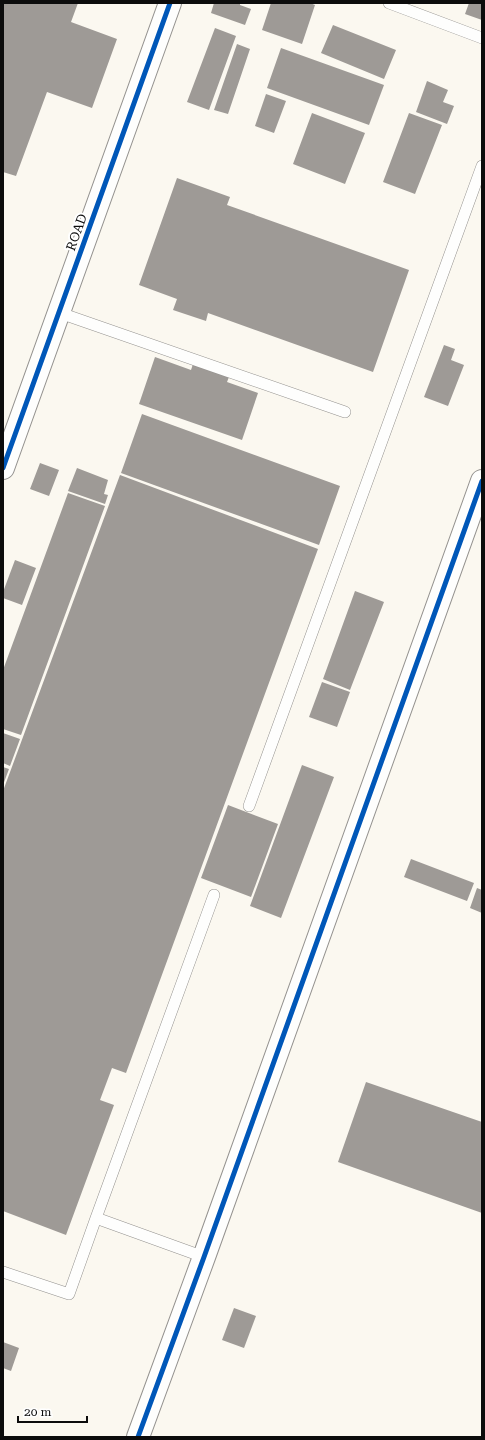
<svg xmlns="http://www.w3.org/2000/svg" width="485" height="1440" font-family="'Roboto Serif',serif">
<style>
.building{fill:#9e9a96}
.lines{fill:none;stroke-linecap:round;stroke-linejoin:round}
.lane-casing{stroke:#94928f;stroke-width:12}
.street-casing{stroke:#94928f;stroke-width:24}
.lane{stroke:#fefefd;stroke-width:11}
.street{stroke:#fefefd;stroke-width:22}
.cycleway-casing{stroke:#fff;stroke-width:8}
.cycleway{stroke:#0057b8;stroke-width:5}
.labels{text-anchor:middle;stroke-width:4;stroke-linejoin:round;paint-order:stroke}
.street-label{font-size:13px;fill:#0c0c0c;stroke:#fff}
</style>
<rect width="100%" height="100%" fill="#fbf8f0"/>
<path class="building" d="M3,3H78L71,22L117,39L92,108L47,92L16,176L3,172Z
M214,3H240V5L251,9L245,25L211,13Z
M271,3H310L315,5L302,44L262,30Z
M469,3H482V20L465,14Z
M333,25L396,50L384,79L321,53Z
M215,28L236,36L209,110L187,102Z
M237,44L250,49L228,114L214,110Z
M281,48L384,85L369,125L267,88Z
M427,81L448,90L443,102L454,106L447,124L416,112Z
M266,94L286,101L274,133L255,126Z
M312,113L365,133L345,184L293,164Z
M409,113L442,125L415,194L383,182Z
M177,178L230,197L227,205L409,270L373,372L208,313L206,321L173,310L177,299L139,285Z
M444,345L455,349L451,360L464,365L448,406L424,397Z
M155,357L191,370L193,364L229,377L227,382L258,393L242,440L139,404Z
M142,414L340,486L319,545L121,473Z
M40,463L59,470L49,496L30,489Z
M77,468L108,480L104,494L108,495L105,504L68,491Z
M120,475L318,549L126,1073L112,1068L100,1100L114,1105L66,1235L3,1211V791Z
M68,493L105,506L21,735L3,729V670Z
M15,560L36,568L22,605L3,598V592Z
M355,591L384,602L350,690L323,679Z
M322,682L350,692L337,727L309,717Z
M3,733L20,739L10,766L3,763Z
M302,765L334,777L281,918L250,906Z
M3,767L9,769L3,785Z
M228,805L278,824L251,897L201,878Z
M411,859L474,883L467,901L404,877Z
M477,888L482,890V913L470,908Z
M366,1082L482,1122V1213L338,1162Z
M234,1308L256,1316L244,1348L222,1340Z
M3,1342L19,1348L11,1371L3,1368Z"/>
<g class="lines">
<defs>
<path id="lane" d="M389,3L482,38
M60,313L345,412
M249,806L482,166
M96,1218L204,1257
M3,1272L69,1294L96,1218L214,895"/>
<path id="street" d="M3,468L170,3
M138,1437L204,1257L482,481"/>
</defs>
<use href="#lane" class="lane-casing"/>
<use href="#street" class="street-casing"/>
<use href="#lane" class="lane"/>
<use href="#street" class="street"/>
<defs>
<path id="cycleway" d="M3,468L170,3
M138,1437L204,1257L482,481"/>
</defs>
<use href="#cycleway" class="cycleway-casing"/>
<use href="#cycleway" class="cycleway"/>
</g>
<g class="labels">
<g class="street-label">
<text transform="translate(76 232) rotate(-70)" y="5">ROAD</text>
</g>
</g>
<rect width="485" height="1440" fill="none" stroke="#0c0c0c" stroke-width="8"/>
<path d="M18 1416v6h69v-6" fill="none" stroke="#0c0c0c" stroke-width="2"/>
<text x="24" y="1416" font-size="12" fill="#0c0c0c" stroke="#ffffff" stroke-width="3" paint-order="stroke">20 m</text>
</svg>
